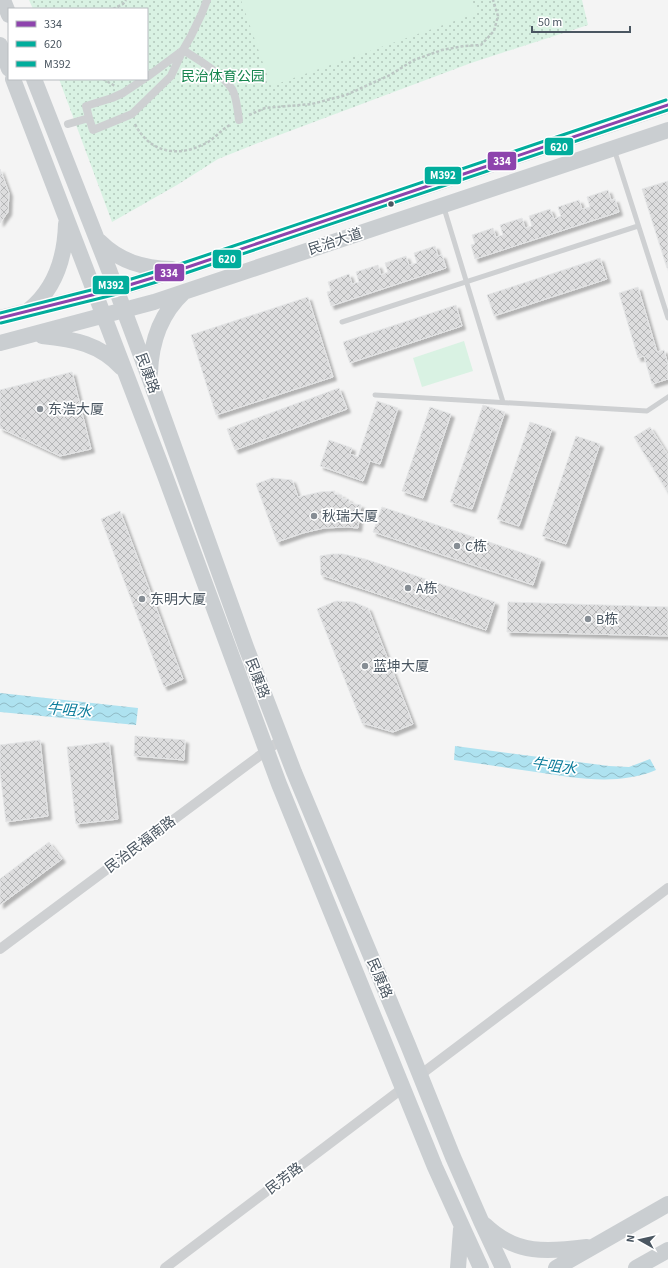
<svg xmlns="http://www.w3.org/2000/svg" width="668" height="1268" font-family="'Source Sans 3','Noto Sans SC',sans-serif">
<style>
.park{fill:url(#park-dots)}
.pitch{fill:#d9f2e3}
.water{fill:url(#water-waves)}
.building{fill:url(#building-cross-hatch);stroke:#e5e6e7;filter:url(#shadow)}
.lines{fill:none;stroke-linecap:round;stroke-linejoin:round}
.path{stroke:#bcc7c4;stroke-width:2.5;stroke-dasharray:3 2;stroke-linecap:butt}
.service{stroke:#ced0d2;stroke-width:5}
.pedestrian{stroke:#ced0d2;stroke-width:8}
.minor{stroke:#ced0d2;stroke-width:10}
.primary{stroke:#caced1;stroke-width:16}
.bus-1-casing{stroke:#fff;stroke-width:6}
.bus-2-casing{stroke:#fff;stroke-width:6}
.bus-3-casing{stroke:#fff;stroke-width:6}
.bus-1{stroke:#8e44ad;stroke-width:3}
.bus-2{stroke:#01ad9c;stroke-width:3}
.bus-3{stroke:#01ad9c;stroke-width:3}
.bus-dot{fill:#4a5661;stroke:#fff;stroke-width:1.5}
.poi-dot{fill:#868d94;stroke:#fff;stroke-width:1.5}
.labels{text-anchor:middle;stroke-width:3.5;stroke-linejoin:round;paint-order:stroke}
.park-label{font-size:14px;fill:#17864f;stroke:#fff}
.street-label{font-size:14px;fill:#4a5661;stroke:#fff}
.poi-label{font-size:14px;fill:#4a5661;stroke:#fff;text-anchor:start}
.water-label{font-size:15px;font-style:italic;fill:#0c7c9b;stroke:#fff}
.line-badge{stroke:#fff;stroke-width:1.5}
.badge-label{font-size:11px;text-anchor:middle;font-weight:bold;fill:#fff}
</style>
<defs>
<pattern id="park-dots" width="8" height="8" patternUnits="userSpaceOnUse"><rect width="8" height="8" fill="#d9f2e3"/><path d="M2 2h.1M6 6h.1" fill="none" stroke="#b2c7bb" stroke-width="1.8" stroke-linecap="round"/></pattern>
<pattern id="water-waves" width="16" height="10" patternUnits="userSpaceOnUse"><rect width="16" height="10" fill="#aee2f0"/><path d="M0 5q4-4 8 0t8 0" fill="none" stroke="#90bac6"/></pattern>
<pattern id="building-cross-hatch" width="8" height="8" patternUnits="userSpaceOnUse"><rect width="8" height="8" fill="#ddddde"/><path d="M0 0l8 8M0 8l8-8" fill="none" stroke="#b5b6b7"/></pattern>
<filter id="shadow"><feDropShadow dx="3.5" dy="3.5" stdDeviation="1" flood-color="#0004"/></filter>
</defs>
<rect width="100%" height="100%" fill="#f4f4f4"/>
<path class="park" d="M29,0H582L588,25L471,63L253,145L218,159L177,185L112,222L59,79H147V9H33Z"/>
<path class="pitch" d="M241,0H472L477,13L271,86Z
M464,341L473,371L422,387L413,358Z"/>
<path class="water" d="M0,693L138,708L136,725L0,712Z
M455,746L609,766L629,767L650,759L656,770C618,786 575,778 536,772C508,768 481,764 454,760Z"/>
<path class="building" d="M0,169L9,193L8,212L0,223Z
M668,181V268H667L642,189Z
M608,190L611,200L615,199L619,212L475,259L471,245L475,244L472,235L493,228L496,237L503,235L500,225L522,218L525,228L532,226L529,216L550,209L554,219L561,216L558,207L579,200L582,209L590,207L587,197Z
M435,246L438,256L442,255L446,268L331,306L327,292L331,291L328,282L349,274L352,284L359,282L356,272L378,265L381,275L388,272L385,263L406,256L409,265L417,263L414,253Z
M600,258L607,279L494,316L487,295Z
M638,287L657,352L664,350L668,365V379L652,384L644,356L638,358L619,293Z
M308,297L333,377L216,415L191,335Z
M456,305L462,326L350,363L343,342Z
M72,372L91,449L60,456L0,428V390Z
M339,388L347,409L235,450L227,429Z
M377,401L398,408L380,464L370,461L363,481L320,466L329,440L352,448L350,454L358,457Z
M483,405L505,412L472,509L450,502Z
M430,407L451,414L423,498L402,491Z
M530,422L552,429L519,526L497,519Z
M650,427L668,455V493L634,437Z
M576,436L600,444L566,544L542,536Z
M272,478L292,480L298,497L320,492L335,491L334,494L342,495V499H349V503L361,505L358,528L347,527L324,528L303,533L277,542L256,484Z
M382,507L541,559L533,585L373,532Z
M120,511L183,679L164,687L101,519Z
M332,554H343L365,559L495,602L486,630L321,575L320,556Z
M336,601L353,602L368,608L413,724L393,732L362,723L317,609Z
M508,602L668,607V636L507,632Z
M135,736L185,740L184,760L134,756Z
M40,740L48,816L6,822L0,772V745Z
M109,742L118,819L76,824L67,747Z
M49,842L62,859L0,905V879Z"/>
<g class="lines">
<path class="path" d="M113,9L123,4L126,0
M103,79L115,86
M249,115L265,108L312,104L346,95L390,75L414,60L442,50L464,46L481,45L494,31L498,16L493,0
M135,124C150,154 180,158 208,142C216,137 222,129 230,125"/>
<path class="service" d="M614,149L668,318
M444,208L503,402
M342,322L638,226
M375,395L647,411L668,397"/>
<path class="pedestrian" d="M183,50C199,60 221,73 232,89C236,95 238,112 239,120
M147,77L182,51
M89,118L93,130L132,114L171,76L183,50L191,36L202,13L207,0
M68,124L89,118L86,106L112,98L123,93L144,79"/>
<path class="minor" d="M0,949L282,739
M420,1075L668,888
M165,1268L403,1088"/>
<path class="primary" d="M3,0L9,15
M0,45L9,69
M13,79L164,473L279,784L435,1167L481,1268
M34,79L109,270L149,377L246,647L294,772L408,1045L453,1157L481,1221L503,1268
M99,241C120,262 143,268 172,269
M29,310C56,288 65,257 66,224
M0,318L116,289L182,269L668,105
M42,336C74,339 100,344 122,368
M0,343L154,302L668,130
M150,373C151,342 160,314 184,292
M485,1225C516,1255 548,1252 587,1247
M458,1268L461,1229
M556,1268L668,1204
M636,1268L668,1250"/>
<defs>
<path id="bus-1" d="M0,318L116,289L182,269L668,105"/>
<path id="bus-2" d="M1,323L117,294L183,274L668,110"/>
<path id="bus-3" d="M0,313L115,284L180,264L666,100"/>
</defs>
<use href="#bus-1" class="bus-1-casing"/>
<use href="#bus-2" class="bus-2-casing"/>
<use href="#bus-3" class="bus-3-casing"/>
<use href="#bus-1" class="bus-1"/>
<use href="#bus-2" class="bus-2"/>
<use href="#bus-3" class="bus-3"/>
</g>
<circle class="bus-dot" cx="391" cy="204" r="3.5"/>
<g class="poi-dot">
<circle cx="40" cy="409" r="4"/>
<circle cx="314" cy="516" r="4"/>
<circle cx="457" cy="546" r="4"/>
<circle cx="408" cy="588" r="4"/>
<circle cx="142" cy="599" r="4"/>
<circle cx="588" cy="619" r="4"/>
<circle cx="365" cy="666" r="4"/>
</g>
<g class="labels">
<g class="park-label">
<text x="223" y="81">民治体育公园</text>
</g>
<g class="street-label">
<text transform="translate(335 241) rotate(-18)" y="5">民治大道</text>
<text transform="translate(148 373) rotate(70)" y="5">民康路</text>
<text transform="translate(258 678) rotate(69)" y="5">民康路</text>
<text transform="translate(140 844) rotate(-37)" y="5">民治民福南路</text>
<text transform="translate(380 978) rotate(67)" y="5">民康路</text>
<text transform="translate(284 1178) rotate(-37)" y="5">民芳路</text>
</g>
<g class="poi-label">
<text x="48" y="414">东浩大厦</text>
<text x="322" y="521">秋瑞大厦</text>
<text x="465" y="551">C栋</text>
<text x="416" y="593">A栋</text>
<text x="150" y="604">东明大厦</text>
<text x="596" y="624">B栋</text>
<text x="373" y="671">蓝坤大厦</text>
</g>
<g class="water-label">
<text transform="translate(69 710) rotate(5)" y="5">牛咀水</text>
<text transform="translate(554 766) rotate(8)" y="5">牛咀水</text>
</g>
</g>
<g class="line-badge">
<rect x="544" y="137" width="30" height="19" rx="4" fill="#01ad9c"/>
<rect x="487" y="151" width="30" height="20" rx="4" fill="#8e44ad"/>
<rect x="424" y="166" width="38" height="19" rx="4" fill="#01ad9c"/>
<rect x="212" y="249" width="30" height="20" rx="4" fill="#01ad9c"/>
<rect x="154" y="263" width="31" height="19" rx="4" fill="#8e44ad"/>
<rect x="92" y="275" width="38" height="20" rx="4" fill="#01ad9c"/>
</g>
<g class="badge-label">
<text x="559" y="151">620</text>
<text x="502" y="165">334</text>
<text x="443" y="179">M392</text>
<text x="227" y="263">620</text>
<text x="169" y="277">334</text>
<text x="111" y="289">M392</text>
</g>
<rect x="8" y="8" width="140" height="72" fill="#ffffff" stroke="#b7bbc0"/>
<rect x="16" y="21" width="20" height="6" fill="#8e44ad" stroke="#b7bbc0"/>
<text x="44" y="28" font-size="12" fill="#4a5661">334</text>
<rect x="16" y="41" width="20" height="6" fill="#01ad9c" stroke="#b7bbc0"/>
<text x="44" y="48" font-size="12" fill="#4a5661">620</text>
<rect x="16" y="61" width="20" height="6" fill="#01ad9c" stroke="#b7bbc0"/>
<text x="44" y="68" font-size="12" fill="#4a5661">M392</text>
<g transform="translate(640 1240) rotate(278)" stroke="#ffffff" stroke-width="3" paint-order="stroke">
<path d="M0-3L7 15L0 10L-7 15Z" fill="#4a5661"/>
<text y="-6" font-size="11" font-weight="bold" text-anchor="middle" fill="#4a5661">N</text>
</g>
<path d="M532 26v6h98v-6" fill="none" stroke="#4a5661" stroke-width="2"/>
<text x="538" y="26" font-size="12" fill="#4a5661" stroke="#ffffff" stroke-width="3" paint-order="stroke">50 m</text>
</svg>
